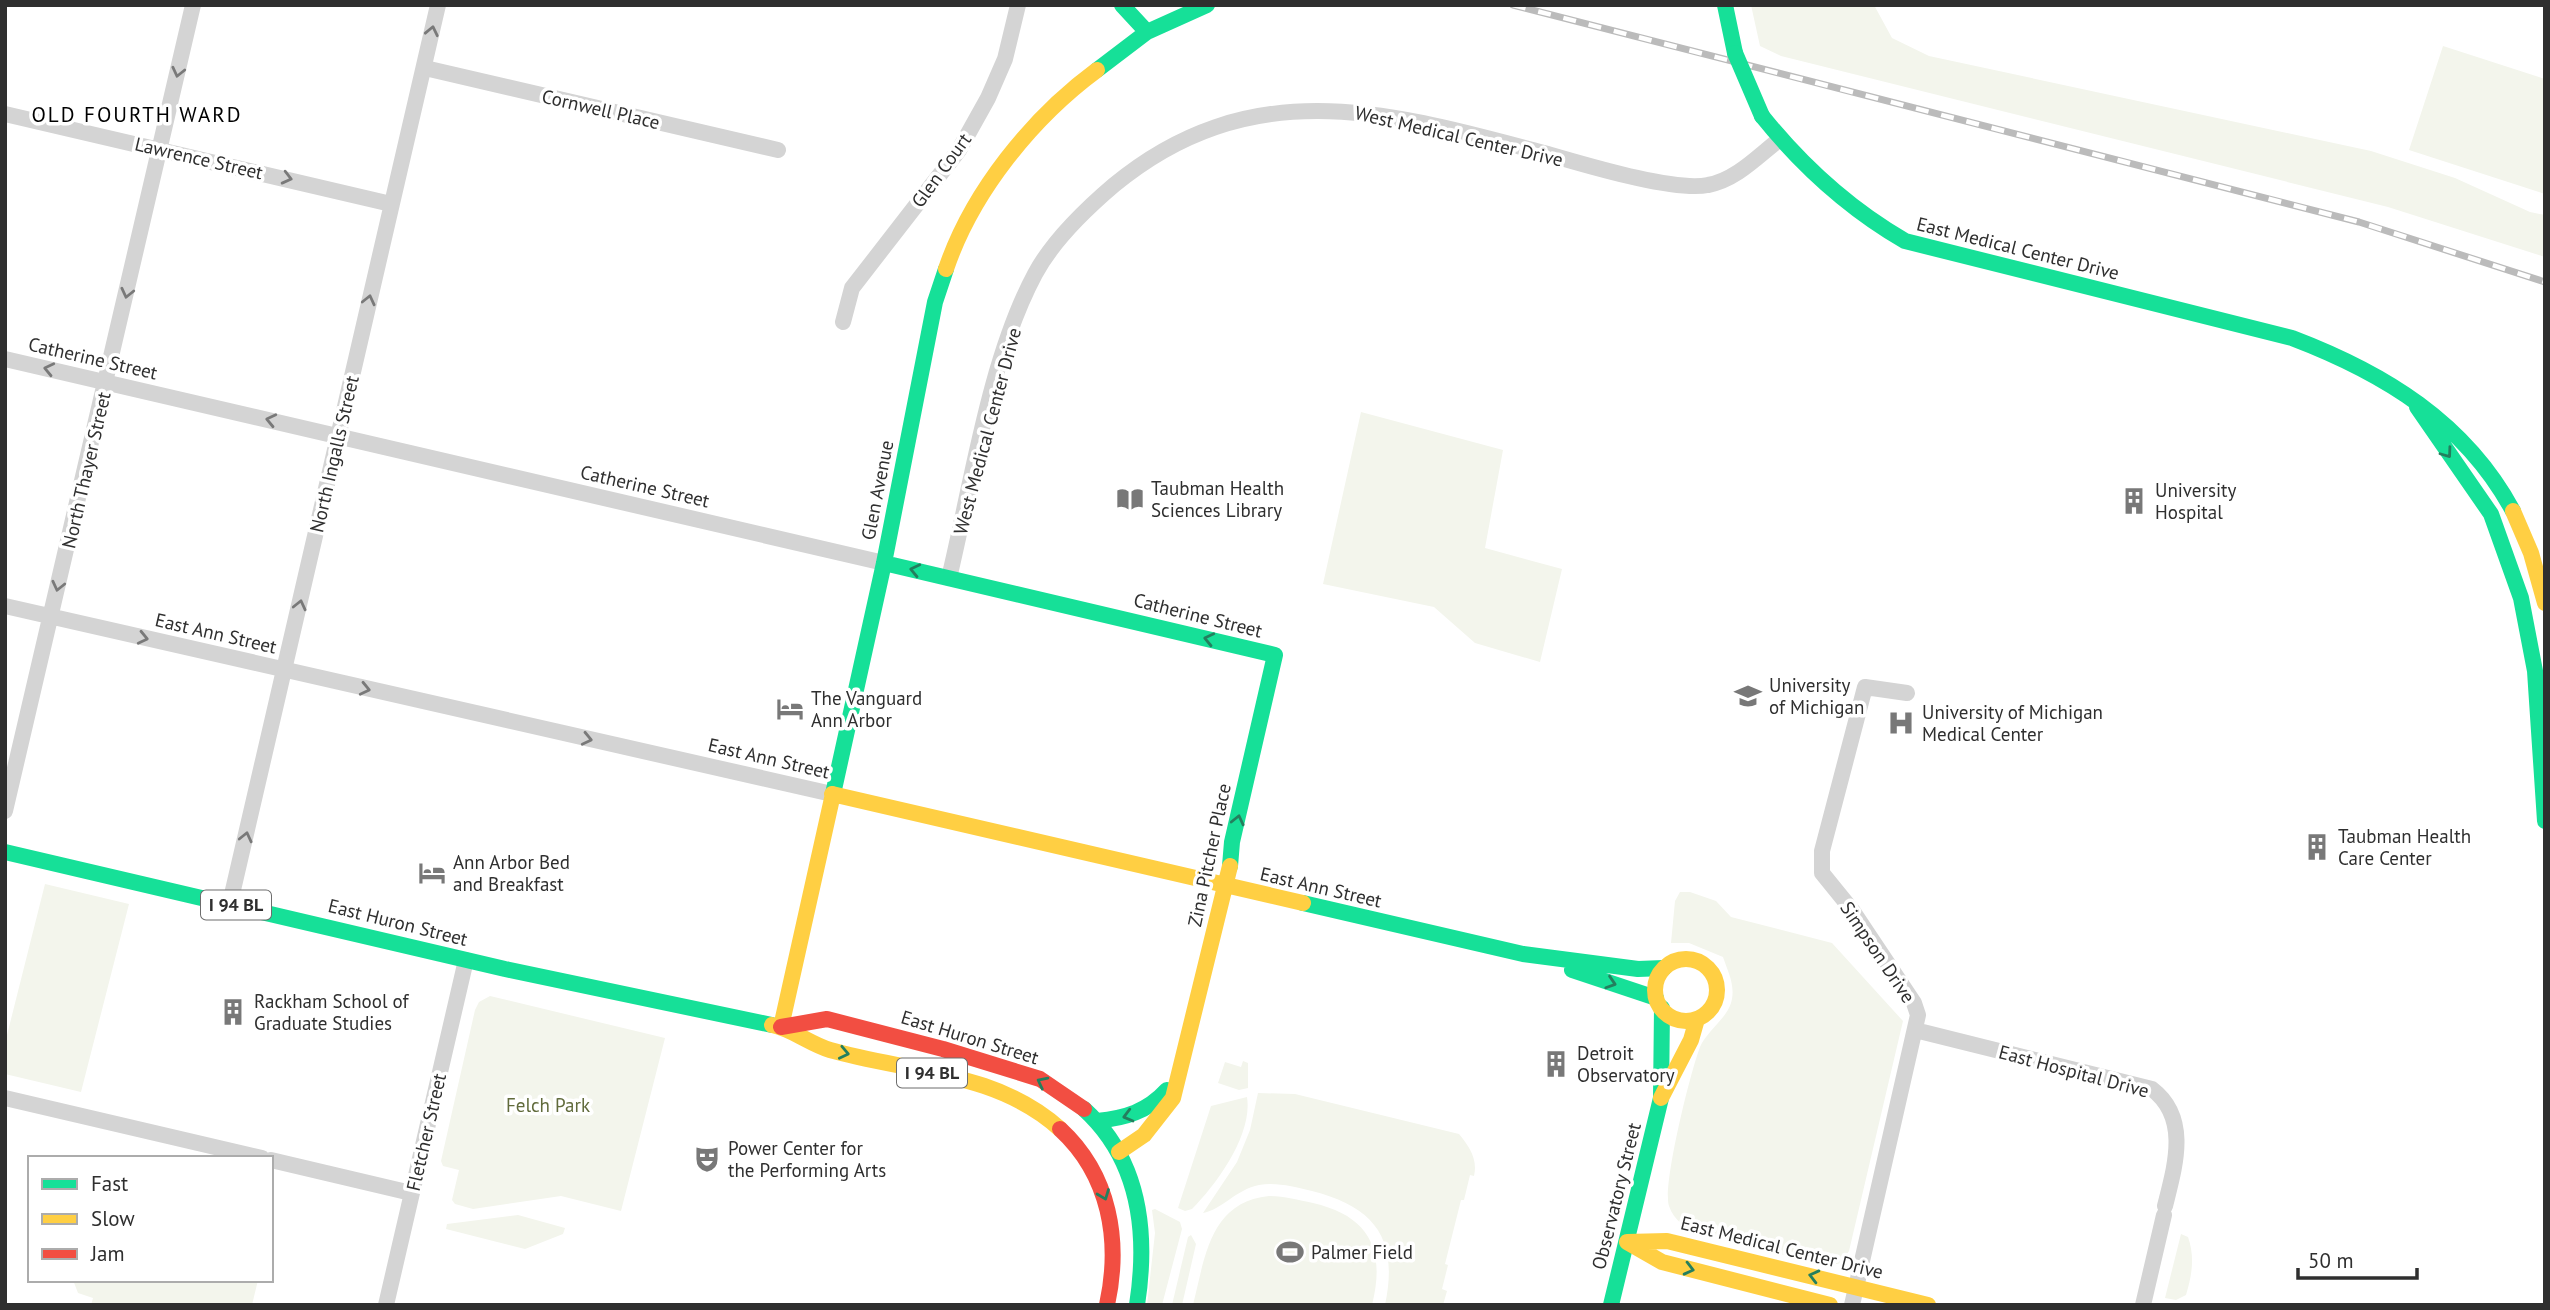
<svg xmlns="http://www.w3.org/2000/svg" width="2550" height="1310" font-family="'PT Sans',sans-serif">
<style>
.green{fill:#f3f5ec}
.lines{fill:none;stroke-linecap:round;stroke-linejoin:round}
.street{stroke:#d4d4d4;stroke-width:16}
.fast{stroke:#16e098;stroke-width:16}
.slow{stroke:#ffcf43;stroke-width:16}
.jam{stroke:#f24e42;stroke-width:16}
.rail-casing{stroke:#bbb;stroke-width:7}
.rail{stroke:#fff;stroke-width:4.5;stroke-dasharray:13;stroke-linecap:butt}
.fast-bridge{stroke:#16e098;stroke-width:16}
.oneway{stroke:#797979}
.oneway2{stroke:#247f5e}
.labels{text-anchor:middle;stroke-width:7;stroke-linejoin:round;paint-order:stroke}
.shield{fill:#fff;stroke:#6d6d6d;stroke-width:2}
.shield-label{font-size:18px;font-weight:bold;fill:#2f2f2f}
.street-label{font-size:19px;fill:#2f2f2f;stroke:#fff}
.poi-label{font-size:19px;fill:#2f2f2f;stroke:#fff;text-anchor:start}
.park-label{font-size:19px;fill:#616b3c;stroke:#fff}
.neighbourhood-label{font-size:21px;letter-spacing:2px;fill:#000;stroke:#fff}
</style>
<rect width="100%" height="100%" fill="#fff"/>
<path class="green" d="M1751,5H1874L1892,38L1929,56L2371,151L2455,178L2530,212L2545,215V257L2388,207L1781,56L1760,46Z
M2443,46L2545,79V194L2409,150Z
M1361,412L1503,450L1485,548L1562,569L1540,662L1475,643L1434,607L1323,584Z
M45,884L129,904L81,1092L5,1074V1043Z
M1680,892H1690L1716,901L1731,917L1832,943L1903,1021L1849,1251L1841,1263L1828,1266L1708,1236L1710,1229L1707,1225L1699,1234C1686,1228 1674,1221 1669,1206C1662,1186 1691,1070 1700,1047C1707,1031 1726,1019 1731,1003C1736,986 1728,972 1723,957L1689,943H1671L1675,901Z
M490,996L665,1038L621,1211L561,1196L473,1209L455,1204L452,1200L459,1170L443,1166L441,1161L475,1010L479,1002Z
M1243,1061L1248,1063V1088L1239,1090L1218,1083L1225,1062L1241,1067Z
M1258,1093L1295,1094L1459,1134C1469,1146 1478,1159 1474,1176L1470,1175L1464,1200H1461L1445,1264L1448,1265L1442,1289L1447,1291L1443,1305H1385C1399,1239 1375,1207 1312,1191C1294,1187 1277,1182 1259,1185C1237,1189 1221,1210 1203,1213L1237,1162L1250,1130Z
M1247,1097C1253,1134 1217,1184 1192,1209L1185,1211L1178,1208L1211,1106Z
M1269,1196C1284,1196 1298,1200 1313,1203C1369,1216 1386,1249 1372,1305H1193C1205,1257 1210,1202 1269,1196Z
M1155,1209L1180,1222L1182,1229L1162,1305H1147L1155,1233L1152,1210Z
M518,1215L565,1228L563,1234L525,1249L446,1229L447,1224Z
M2181,1234L2188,1237C2195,1257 2192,1275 2186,1295L2176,1300L2165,1298Z
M1191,1235L1196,1244L1182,1305H1172L1188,1237Z
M73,1280H258L252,1305H91L93,1298L78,1293Z"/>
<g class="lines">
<path class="street" d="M425,68L778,150
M5,114L391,204
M843,322L852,288L959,150L988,98L1005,59L1018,5
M5,359L884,563
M949,578C972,483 989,360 1035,274C1052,242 1087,208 1114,185C1254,70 1393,113 1551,155C1586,165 1675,192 1708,185C1736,180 1758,156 1780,139
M5,606L832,794
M5,811L193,5
M230,903L438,5
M1915,1030L2152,1089C2190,1118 2175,1166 2165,1206
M5,1098L262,1158
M271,1160L411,1193
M386,1305L466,960
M1852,1305L1918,1015L1914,1003L1852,910L1822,873V851L1865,687L1907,693
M2143,1305L2164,1215"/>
<path class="fast" d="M1122,5L1147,32
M1725,5L1735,53
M1097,70L1147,32L1207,5
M1762,116C1803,167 1848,208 1905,241L2292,338C2384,373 2465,422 2513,511
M2417,407L2491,514L2521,598L2535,671L2545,821
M884,563L1275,655L1232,842L1230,866
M833,794L884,563L935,302L946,269
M5,852L505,969L772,1025
M1303,903L1523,954L1638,969L1664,968
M1572,970L1656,998
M1084,1109C1140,1160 1148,1234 1137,1305
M1097,1121C1125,1118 1147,1112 1167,1090
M1611,1305L1661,1098L1662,1008"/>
<path class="slow" d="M946,269C972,192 1032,118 1097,70
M2513,511L2531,553L2545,603
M832,794L1303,903
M1655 990a31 31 0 1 1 62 0a31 31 0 1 1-62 0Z
M772,1025C792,1029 810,1044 830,1050C908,1072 998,1072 1060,1129
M781,1027L833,794
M1661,1098L1691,1040L1697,1019
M1119,1152L1144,1135L1173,1098L1230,866
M1627,1242L1667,1241L1928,1305
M1627,1242L1662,1262L1830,1305"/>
<path class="jam" d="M781,1027L827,1019L943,1049L1040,1079L1084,1109
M1060,1129C1110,1175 1121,1241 1107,1305"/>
<defs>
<path id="rail" d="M1513,5L2359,222L2545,282"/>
</defs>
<use href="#rail" class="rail-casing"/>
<use href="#rail" class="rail"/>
<path class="fast-bridge" d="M1735,53L1762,116"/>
</g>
<defs><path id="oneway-chevron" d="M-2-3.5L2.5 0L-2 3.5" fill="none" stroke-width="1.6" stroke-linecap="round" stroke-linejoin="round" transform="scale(1.75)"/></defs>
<g class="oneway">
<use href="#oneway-chevron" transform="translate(432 31) rotate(-78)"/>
<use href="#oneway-chevron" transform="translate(178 72) rotate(103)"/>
<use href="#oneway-chevron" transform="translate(287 178) rotate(14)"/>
<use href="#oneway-chevron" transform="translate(127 293) rotate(103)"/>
<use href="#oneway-chevron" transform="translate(369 300) rotate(-77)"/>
<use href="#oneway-chevron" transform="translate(49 369) rotate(-167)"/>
<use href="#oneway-chevron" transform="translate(271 420) rotate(-167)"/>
<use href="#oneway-chevron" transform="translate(58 586) rotate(103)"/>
<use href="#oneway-chevron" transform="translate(300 605) rotate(-77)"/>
<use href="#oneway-chevron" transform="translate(143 638) rotate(13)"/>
<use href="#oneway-chevron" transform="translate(365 689) rotate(13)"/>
<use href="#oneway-chevron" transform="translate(587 739) rotate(13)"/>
<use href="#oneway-chevron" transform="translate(246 837) rotate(-77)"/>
</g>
<g class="oneway2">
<use href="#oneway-chevron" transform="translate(2447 453) rotate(54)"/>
<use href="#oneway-chevron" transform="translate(915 570) rotate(-167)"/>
<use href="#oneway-chevron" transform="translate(1209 639) rotate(-167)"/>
<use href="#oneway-chevron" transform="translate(1238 820) rotate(-77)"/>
<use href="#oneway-chevron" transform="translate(1611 983) rotate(18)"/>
<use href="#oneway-chevron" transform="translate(844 1053) rotate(12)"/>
<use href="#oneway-chevron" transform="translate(1042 1082) rotate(-153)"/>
<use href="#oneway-chevron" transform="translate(1128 1116) rotate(165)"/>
<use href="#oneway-chevron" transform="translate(1104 1195) rotate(69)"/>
<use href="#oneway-chevron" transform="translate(1689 1269) rotate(14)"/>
<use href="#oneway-chevron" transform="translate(1814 1276) rotate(-166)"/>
</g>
<defs>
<symbol id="library-bare" viewBox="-9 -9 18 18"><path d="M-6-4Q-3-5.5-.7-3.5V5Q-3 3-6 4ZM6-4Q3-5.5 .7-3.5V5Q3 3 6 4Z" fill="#787878" stroke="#fff" stroke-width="2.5" paint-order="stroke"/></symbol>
<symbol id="building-bare" viewBox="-9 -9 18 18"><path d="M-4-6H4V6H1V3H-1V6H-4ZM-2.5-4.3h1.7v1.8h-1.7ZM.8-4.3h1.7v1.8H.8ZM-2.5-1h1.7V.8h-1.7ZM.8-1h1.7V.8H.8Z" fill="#787878" stroke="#fff" stroke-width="2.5" paint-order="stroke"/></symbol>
<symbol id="university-bare" viewBox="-9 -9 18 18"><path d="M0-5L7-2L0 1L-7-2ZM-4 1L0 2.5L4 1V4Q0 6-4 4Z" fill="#787878" stroke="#fff" stroke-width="2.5" paint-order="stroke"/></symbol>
<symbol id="hotel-bare" viewBox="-9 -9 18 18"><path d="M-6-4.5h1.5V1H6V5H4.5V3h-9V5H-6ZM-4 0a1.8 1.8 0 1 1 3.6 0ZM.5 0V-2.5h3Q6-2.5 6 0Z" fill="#787878" stroke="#fff" stroke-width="2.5" paint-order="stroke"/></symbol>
<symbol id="hospital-bare" viewBox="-9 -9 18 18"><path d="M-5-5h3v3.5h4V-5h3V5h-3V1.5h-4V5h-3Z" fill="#787878" stroke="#fff" stroke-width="2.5" paint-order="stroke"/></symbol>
<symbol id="theatre-bare" viewBox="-9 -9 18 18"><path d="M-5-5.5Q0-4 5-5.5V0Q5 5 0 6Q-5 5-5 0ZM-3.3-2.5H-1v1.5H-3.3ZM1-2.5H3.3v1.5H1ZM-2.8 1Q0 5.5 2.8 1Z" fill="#787878" stroke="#fff" stroke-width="2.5" paint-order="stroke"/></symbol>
<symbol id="stadium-bare" viewBox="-9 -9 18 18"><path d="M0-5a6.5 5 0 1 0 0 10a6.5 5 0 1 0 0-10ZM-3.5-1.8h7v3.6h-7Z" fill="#787878" stroke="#fff" stroke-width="2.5" paint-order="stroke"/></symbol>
</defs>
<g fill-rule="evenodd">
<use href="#library-bare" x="1111" y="480" width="38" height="38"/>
<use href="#building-bare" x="2115" y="482" width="38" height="38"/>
<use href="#university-bare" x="1729" y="677" width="38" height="38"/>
<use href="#hotel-bare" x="771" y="690" width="38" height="38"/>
<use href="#hospital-bare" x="1882" y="704" width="38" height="38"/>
<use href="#building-bare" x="2298" y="828" width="38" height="38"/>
<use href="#hotel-bare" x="413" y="854" width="38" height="38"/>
<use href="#building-bare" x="214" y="993" width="38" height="38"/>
<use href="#building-bare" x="1537" y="1045" width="38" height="38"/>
<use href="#theatre-bare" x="688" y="1140" width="38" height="38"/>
<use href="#stadium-bare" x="1271" y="1233" width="38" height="38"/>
</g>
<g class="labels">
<g class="shield">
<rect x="201" y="890.5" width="70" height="29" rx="5"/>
<rect x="897" y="1058.5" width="70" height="29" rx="5"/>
</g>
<g class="shield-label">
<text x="236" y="911">I 94 BL</text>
<text x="932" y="1079">I 94 BL</text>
</g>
<g class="street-label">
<text transform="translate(601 109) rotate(13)" y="7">Cornwell Place</text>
<text transform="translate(1459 136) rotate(13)" y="7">West Medical Center Drive</text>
<text transform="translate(199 158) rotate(13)" y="7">Lawrence Street</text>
<text transform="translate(941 170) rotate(-54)" y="7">Glen Court</text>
<text transform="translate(2018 248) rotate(14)" y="7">East Medical Center Drive</text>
<text transform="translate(93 358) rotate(13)" y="7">Catherine Street</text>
<text transform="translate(987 431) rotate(-75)" y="7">West Medical Center Drive</text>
<text transform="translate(334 454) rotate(-77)" y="7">North Ingalls Street</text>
<text transform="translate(86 470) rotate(-77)" y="7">North Thayer Street</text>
<text transform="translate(645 486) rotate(13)" y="7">Catherine Street</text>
<text transform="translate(877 490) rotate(-79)" y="7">Glen Avenue</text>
<text transform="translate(1198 615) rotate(14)" y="7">Catherine Street</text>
<text transform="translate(216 633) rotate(13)" y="7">East Ann Street</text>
<text transform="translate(769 758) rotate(13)" y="7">East Ann Street</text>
<text transform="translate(1209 855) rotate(-78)" y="7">Zina Pitcher Place</text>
<text transform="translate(1321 887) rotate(13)" y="7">East Ann Street</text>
<text transform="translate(398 922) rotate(14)" y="7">East Huron Street</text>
<text transform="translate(1878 952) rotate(56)" y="7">Simpson Drive</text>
<text transform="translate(970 1037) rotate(17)" y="7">East Huron Street</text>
<text transform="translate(2074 1071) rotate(15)" y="7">East Hospital Drive</text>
<text transform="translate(426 1132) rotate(-77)" y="7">Fletcher Street</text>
<text transform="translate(1616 1196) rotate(-76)" y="7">Observatory Street</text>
<text transform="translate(1782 1247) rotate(14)" y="7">East Medical Center Drive</text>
</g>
<g class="poi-label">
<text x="1151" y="495">Taubman Health<tspan x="1151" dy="22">Sciences Library</tspan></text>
<text x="2155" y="497">University<tspan x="2155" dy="22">Hospital</tspan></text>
<text x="1769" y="692">University<tspan x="1769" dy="22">of Michigan</tspan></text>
<text x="811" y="705">The Vanguard<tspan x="811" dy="22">Ann Arbor</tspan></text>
<text x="1922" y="719">University of Michigan<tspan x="1922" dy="22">Medical Center</tspan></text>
<text x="2338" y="843">Taubman Health<tspan x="2338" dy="22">Care Center</tspan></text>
<text x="453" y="869">Ann Arbor Bed<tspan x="453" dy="22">and Breakfast</tspan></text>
<text x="254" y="1008">Rackham School of<tspan x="254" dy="22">Graduate Studies</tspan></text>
<text x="1577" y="1060">Detroit<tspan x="1577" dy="22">Observatory</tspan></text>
<text x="728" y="1155">Power Center for<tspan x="728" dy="22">the Performing Arts</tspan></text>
<text x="1311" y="1259">Palmer Field</text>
</g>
<g class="park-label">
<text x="548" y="1112">Felch Park</text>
</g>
<g class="neighbourhood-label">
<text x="137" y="122">OLD FOURTH WARD</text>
</g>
</g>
<rect width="2550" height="1310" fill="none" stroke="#2f2f2f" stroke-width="14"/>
<rect x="28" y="1156" width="245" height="126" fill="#ffffff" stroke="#acacac" stroke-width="2"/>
<rect x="42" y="1179" width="35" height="10" fill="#16e098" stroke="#acacac" stroke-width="2"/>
<text x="91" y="1191" font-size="21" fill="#2f2f2f">Fast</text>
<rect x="42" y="1214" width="35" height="10" fill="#ffcf43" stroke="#acacac" stroke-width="2"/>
<text x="91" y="1226" font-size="21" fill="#2f2f2f">Slow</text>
<rect x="42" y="1249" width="35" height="10" fill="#f24e42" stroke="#acacac" stroke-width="2"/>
<text x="91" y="1261" font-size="21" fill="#2f2f2f">Jam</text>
<path d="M2298 1268v10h119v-10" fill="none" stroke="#2f2f2f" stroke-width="3.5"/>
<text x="2308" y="1268" font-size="21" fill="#2f2f2f" stroke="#ffffff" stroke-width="5" paint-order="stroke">50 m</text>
</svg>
